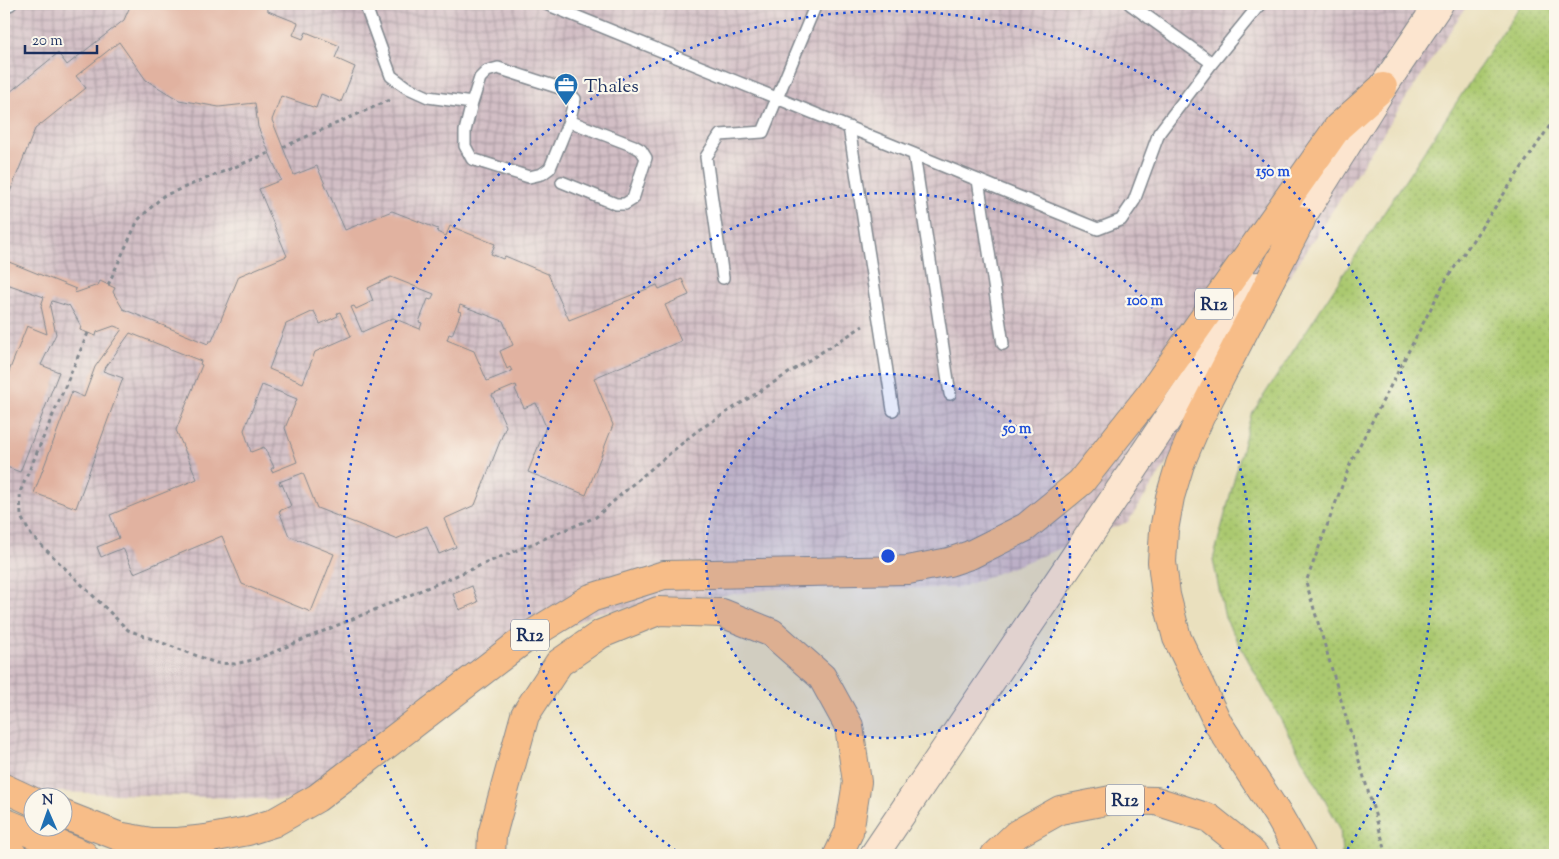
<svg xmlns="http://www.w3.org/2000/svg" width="1559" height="859" font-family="'Sorts Mill Goudy',serif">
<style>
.industrial{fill:url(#industrial-grid)}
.park{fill:url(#park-dots);stroke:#637c67}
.building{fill:#e1b2a0;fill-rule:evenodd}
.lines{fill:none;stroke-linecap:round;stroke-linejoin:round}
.service-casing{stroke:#82888e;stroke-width:14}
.secondary-casing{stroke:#82888e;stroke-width:30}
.primary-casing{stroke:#82888e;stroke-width:30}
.path{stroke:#82888e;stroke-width:3;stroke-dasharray:4 4;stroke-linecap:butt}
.service{stroke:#fff;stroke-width:11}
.secondary{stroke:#fce5cf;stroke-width:28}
.primary{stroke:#f7bd88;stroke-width:28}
.ring{fill:none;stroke:#1d4ed8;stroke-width:2.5;stroke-dasharray:2.5 5}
.labels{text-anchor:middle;stroke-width:4.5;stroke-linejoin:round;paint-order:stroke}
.shield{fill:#fbf7ec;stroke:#5e6b89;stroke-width:1}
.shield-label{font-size:18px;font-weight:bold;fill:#1b2f5e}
.poi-label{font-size:19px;fill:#1b2f5e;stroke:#fbf7ec;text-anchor:start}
.centre{fill:#1d4ed8;stroke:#fbf7ec;stroke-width:2.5}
.ring-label{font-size:15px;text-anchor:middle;font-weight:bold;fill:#1d4ed8;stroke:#fbf7ec;stroke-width:4.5;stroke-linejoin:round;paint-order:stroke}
</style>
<defs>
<pattern id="industrial-grid" width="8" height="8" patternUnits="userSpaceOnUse" patternTransform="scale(1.25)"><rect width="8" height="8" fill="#d2bec5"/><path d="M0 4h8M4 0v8" fill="none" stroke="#aa9ba3"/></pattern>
<pattern id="park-dots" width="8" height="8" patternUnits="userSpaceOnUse" patternTransform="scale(1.25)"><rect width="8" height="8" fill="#abc970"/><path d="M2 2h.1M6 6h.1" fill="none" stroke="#8aa45f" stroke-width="1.8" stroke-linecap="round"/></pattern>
</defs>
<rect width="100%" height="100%" fill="#fbf7ec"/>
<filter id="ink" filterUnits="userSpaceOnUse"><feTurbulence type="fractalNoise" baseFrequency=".02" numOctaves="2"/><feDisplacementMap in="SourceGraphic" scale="10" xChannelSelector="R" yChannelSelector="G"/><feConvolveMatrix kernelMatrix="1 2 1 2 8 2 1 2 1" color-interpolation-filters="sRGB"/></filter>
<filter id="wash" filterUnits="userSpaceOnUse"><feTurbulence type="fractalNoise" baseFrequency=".0096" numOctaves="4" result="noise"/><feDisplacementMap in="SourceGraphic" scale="20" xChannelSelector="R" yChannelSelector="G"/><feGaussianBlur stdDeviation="1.12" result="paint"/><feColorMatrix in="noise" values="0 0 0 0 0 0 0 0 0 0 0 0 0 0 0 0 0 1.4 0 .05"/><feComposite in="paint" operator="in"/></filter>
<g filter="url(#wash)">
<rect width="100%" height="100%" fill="#eae0be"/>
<path class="industrial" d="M4,4H1468L1128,522L959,588L771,589L595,613L467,680L322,801L31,791L4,781Z"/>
<path class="park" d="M1521,4H1555V855H1342L1340,828L1225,618L1213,560L1251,415Z"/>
<g id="blocks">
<path class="building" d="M131,4H267L268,11L298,23L293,35L303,39L306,32L340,46L335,58L355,67L341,102L321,94L316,108L281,96L272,120L294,175L317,166L345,230L392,211L438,229L437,232L446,236L450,226L495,244L491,254L503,259L505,256L548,274L569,320L657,285L659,289L682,279L689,295L665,305L681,341L594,378L613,425L586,495L528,472L546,427L536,403L524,408L515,389L517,388L516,385L492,395L506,426L475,505L444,519L456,547L439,554L427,526L396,539L317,508L303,473L279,482L280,485L282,484L291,506L279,511L289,536L334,554L311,612L242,584L222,536L134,573L123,548L101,557L97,547L119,538L110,515L197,479L176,430L202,365L200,364L201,361L130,333L103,371L123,378L76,508L34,493L72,392L84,397L95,367L122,329L114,326L97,332L96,336L80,330L81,326L69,305L68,306L52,301L50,307L56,334L41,365L59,372L20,472L4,466V384L27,326L47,334L41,306L44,297L4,283V260L76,289L75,293L98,285L100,281L115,288L113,292L123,309L208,344L209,341H212L239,276L287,256L259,189L281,180L258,127L255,103L219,107L179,100L146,80L119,42L76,76L86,88L35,129L4,207V92L8,89L10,92L58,53L67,65L124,20ZM391,277L434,294L431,300L428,299L419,322L422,323L420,329L393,318L362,332L351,307L354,306L356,309L373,301L368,288ZM460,305L503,321L513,345L500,351L507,369L510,367L512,371L487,381L474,351L447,340L449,334L452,335L461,312L458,311ZM314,311L320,324L338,316L337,313L340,312L351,336L315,352L303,383L269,369L286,324ZM262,385L297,399L285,428L297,462L272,472L271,469L274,467L264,447L251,452L244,430Z
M472,586L478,602L459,610L453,594Z"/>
</g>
</g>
<g filter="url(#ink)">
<use href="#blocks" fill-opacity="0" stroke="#82888e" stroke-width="1"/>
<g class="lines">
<defs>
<path id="service" d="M365,4L391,76L406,87L428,97L472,103
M546,4L1098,229L1121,220L1134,201L1159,133L1212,63L1260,4
M1130,4L1212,63
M4,8L11,4
M498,68L566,90L575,99L569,121L550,168L542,174L529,177L472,159L465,146V131L472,103L480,78L487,71Z
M849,127L893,410
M914,154L950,394
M978,180L1003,344
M562,182L616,204H625L633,199L646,158L641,150L634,146L569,121
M723,278L706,157L720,135L763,132L816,4"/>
<path id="secondary" d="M1287,240L1383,87L1439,4
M874,855L1257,286"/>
<path id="primary" d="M1301,220L1200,417L1180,464L1170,497L1164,530L1162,562L1166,595L1177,638L1219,725L1280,818L1301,855
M4,788L32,801
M62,814L118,836L151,842H178L206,839L248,831L273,823L317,798L526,638L591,598L664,575L908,570L949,562L970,555L1026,527L1081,482L1149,396L1338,127L1383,87
M4,822L84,855
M4,850L13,855
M491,855L492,835L525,715L559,663L601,634L658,611L722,613L772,633L822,677L849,726L857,782L849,832L838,855
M995,855L1017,834L1060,810L1111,800L1156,801L1209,818L1249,850L1254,855"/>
</defs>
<use href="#service" class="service-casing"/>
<use href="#secondary" class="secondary-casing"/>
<use href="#primary" class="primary-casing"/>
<path class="path" d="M283,147L392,99
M108,285L138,220L163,196L269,153
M88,333L20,492L21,517L31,535L128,630L216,663L235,664L257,659L596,517L634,483L697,431L863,326
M1387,855L1306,582L1351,462L1444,283L1555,118"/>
<use href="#service" class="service"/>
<use href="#secondary" class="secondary"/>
<use href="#primary" class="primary"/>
</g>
</g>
<circle cx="888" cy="556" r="182" fill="#1d4ed8" fill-opacity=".12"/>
<g class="ring">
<circle cx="888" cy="556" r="182"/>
<path d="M682 855A363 363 0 1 1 1094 855"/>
<path d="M431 853A545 545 0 1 1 1345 853"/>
</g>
<defs>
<symbol id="office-pin" viewBox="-11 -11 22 30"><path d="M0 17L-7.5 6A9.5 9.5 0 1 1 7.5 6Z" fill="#1f6fb2" stroke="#fbf7ec"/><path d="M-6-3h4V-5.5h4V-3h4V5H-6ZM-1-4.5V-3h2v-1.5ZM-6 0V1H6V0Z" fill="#fff"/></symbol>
</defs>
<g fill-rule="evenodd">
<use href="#office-pin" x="552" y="71" width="28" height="38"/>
</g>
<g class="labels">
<g class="shield">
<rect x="1195" y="288.5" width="38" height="31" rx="4"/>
<rect x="511" y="619.5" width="38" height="31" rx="4"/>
<rect x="1106" y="784.5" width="38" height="31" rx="4"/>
</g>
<g class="shield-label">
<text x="1214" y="310">R12</text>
<text x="530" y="641">R12</text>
<text x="1125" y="806">R12</text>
</g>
<g class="poi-label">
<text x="584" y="92">Thales</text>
</g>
</g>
<circle cx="888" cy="556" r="8" class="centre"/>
<g class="ring-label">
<text x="1273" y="176">150 m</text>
<text x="1145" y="305">100 m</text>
<text x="1017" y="433">50 m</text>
</g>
<rect width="1559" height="859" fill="none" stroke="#fbf7ec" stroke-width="20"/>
<g transform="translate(48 812) rotate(358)"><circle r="24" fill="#fbf7ec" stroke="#a1a7b3"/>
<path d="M0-4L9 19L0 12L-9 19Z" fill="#1f6fb2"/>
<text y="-8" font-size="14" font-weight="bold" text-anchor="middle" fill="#1b2f5e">N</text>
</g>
<path d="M25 45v8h72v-8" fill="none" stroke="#1b2f5e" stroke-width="2.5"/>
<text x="32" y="45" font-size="15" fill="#1b2f5e" stroke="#fbf7ec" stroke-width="4" paint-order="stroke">20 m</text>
</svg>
